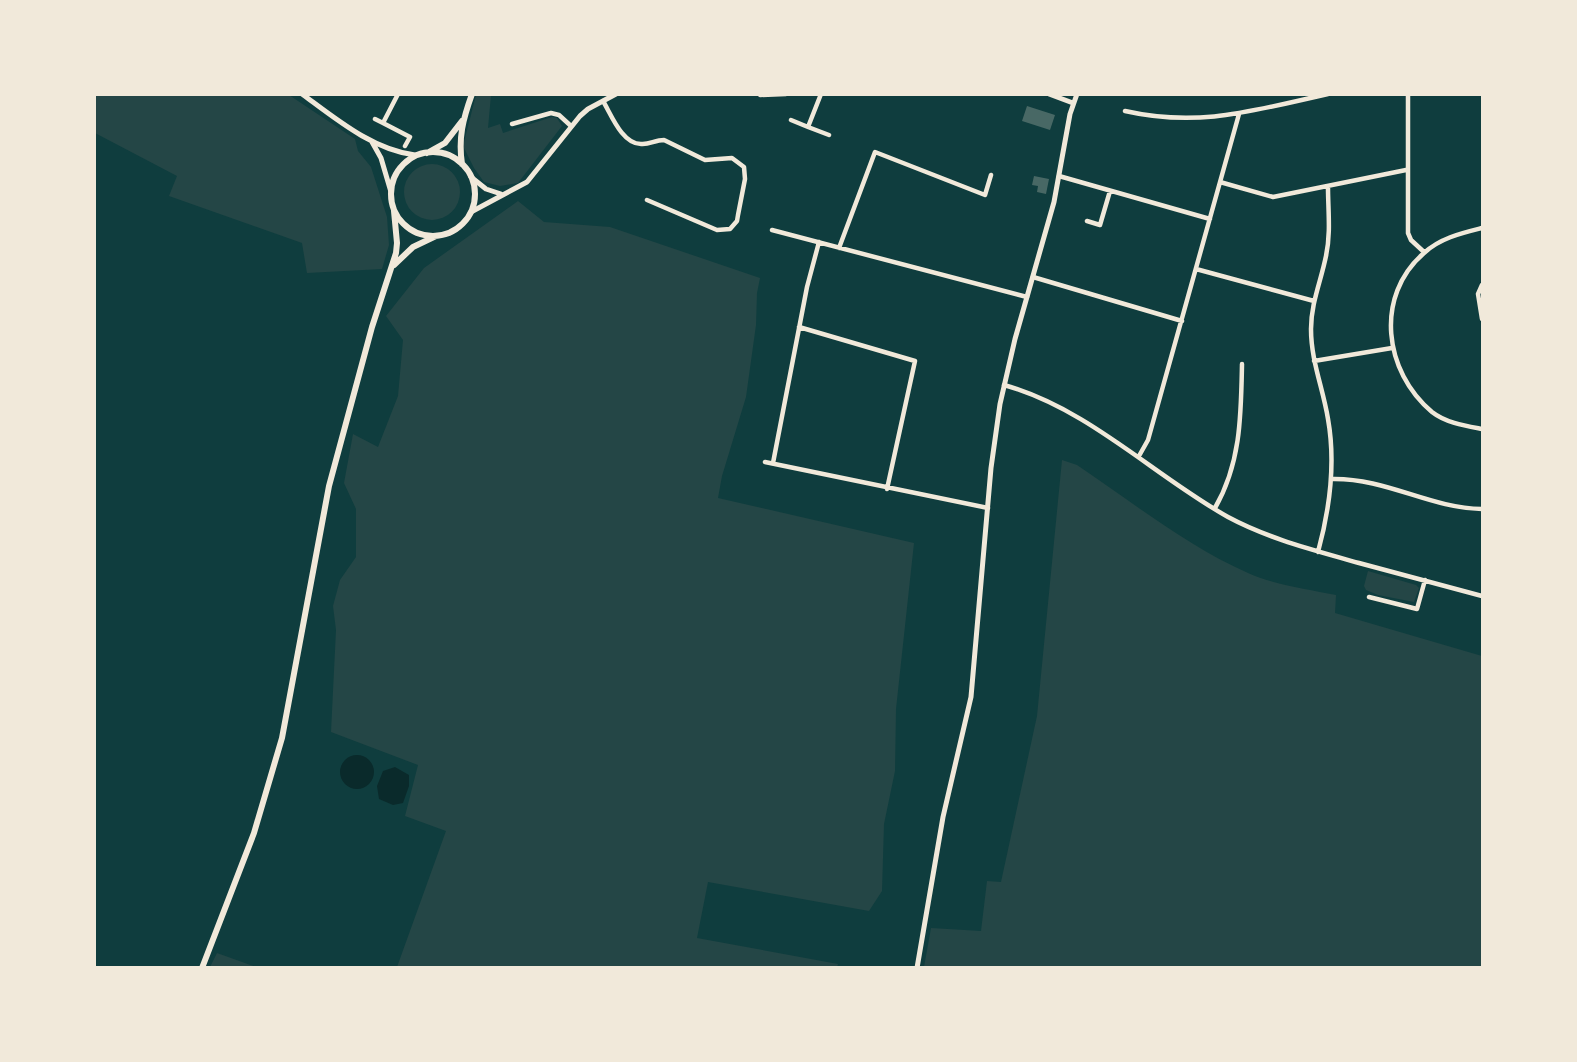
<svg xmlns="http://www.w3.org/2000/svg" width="1577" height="1062" font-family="Helvetica,sans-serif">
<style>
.green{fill:#244646}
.water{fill:#0a2a2b}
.building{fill:#486865}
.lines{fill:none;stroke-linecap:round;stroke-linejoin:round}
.minor{stroke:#f1e9da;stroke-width:4.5}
.tertiary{stroke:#f1e9da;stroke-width:5}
.secondary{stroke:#f1e9da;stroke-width:6}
</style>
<rect width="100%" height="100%" fill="#0f3d3e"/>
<path class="green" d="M94,95H289L355,139L358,151L371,167L387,217L389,245L382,269L307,273L302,243L169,196L177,176L95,133Z
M476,95H491L488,128L500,124L503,133L552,117L557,118L562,126L518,183L500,186L484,182L474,168L463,146Z
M404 192a28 28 0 1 1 56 0a28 28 0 1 1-56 0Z
M518,201L544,222L610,227L760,278L757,293L756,325L746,397L722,476L718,498L914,543L896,709L895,771L884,824L882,891L869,911L708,882L697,938L838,964L837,967H397L446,831L405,816L418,765L331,732L336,630L333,606L340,580L356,557V509L344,483L353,434L378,447L398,396L403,340L386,316L424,268Z
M1062,460L1077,465C1132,502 1187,546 1248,573C1275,585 1307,589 1336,595L1335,613L1482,656V967H924L931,928L981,931L987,881L1001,882L1037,716Z
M1368,571L1416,585L1419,588L1414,602L1378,595L1366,590L1364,586Z
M217,953L256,967H210Z"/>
<path class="water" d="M340 772a17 17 0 1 1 34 0a17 17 0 1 1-34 0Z
M395,767L409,775V786L403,803L393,805L379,799L377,786L383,771Z"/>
<path class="building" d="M1027,106L1055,115L1050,130L1022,121Z
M1034,176L1049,179L1046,194L1037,192L1038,186L1032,185Z"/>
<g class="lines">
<path class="minor" d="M821,94L808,127L829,135
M1408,94V233L1411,240L1424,252
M760,95L786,94
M603,101C611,114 622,144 641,144C649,145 655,140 664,140L705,160L732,158L744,167L745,179L738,215L737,221L730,229L717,230L647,200
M1125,111C1200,128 1255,110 1328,94
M375,119L383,123L398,94
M791,120L808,127
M383,123L410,137L405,146
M512,124L551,113L559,115L571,126
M1059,176L1210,219
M1220,182L1273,197L1406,170
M1087,221L1100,225L1110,191
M1482,228C1462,233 1440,238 1424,253C1374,296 1384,372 1432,412C1446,423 1466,426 1482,429
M772,230L1027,297
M839,248L875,152L985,195L991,175
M1196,269L1314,301
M1033,277L1182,321
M1482,285L1478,294L1482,319
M799,327L915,361L887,489
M1314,361L1392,348
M1004,385C1089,409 1153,475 1228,517C1269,539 1314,550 1359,563C1400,574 1441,585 1482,596
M1139,456L1148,440L1239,114
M765,462L988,508
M773,463L807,287L819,242
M1332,479C1387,478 1429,508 1482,509
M1215,508C1241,463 1241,415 1242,364
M1318,552C1330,508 1336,464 1328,419C1323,388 1311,361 1311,329C1311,303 1321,281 1326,256C1331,233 1328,210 1328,187
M1369,597L1417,609L1425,580"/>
<path class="tertiary" d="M302,94C336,119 373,150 415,155
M1049,94L1073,103
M372,142L381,158L391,192
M471,177L486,189L501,194
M471,212L527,182L580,116L588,109L616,94
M917,968L943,817L971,697L991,468L1000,404L1015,339L1054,202L1070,114L1077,94"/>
<path class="secondary" d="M391 194a42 42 0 1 1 84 0a42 42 0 1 1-84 0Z
M427,153L445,143L462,121
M462,164C458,138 463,119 472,94
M394,265L413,247L436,236
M202,968L254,833L282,738L329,486L372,327L396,253L397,243L394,211"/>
</g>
<rect width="1577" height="1062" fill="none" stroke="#f1e9da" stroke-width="192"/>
</svg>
